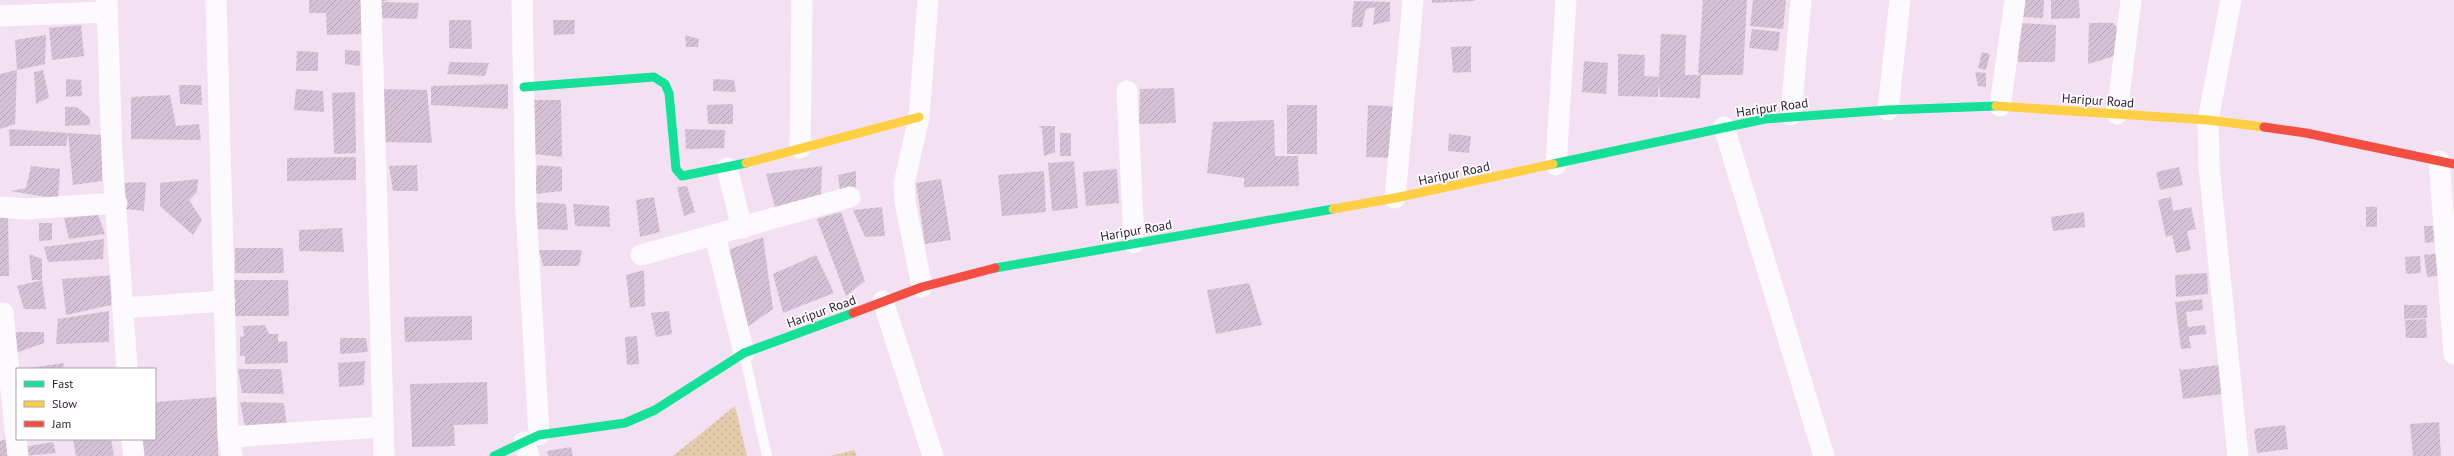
<svg xmlns="http://www.w3.org/2000/svg" width="2454" height="456" font-family="'PT Sans',sans-serif">
<style>
.grass{fill:url(#grass-dots)}
.building{fill:url(#building-hatch)}
.lines{fill:none;stroke-linecap:round;stroke-linejoin:round}
.lane{stroke:#fdfafd;stroke-width:10}
.street{stroke:#fdfafd;stroke-width:21}
.fast{stroke:#16e098;stroke-width:9}
.slow{stroke:#ffcf43;stroke-width:9}
.jam{stroke:#f24e42;stroke-width:9}
.labels{text-anchor:middle;stroke-width:3.5;stroke-linejoin:round;paint-order:stroke}
.street-label{font-size:13px;fill:#2d1a2e;stroke:#fff}
</style>
<defs>
<pattern id="grass-dots" width="8" height="8" patternUnits="userSpaceOnUse"><rect width="8" height="8" fill="#e4cbac"/><path d="M2 2h.1M6 6h.1" fill="none" stroke="#c4ae94" stroke-width="1.8" stroke-linecap="round"/></pattern>
<pattern id="building-hatch" width="6" height="6" patternUnits="userSpaceOnUse"><rect width="6" height="6" fill="#d6c2d6"/><path d="M-1 1l2-2M0 6l6-6M5 7l2-2" fill="none" stroke="#b8a6b8"/></pattern>
</defs>
<rect width="100%" height="100%" fill="#f3e1f3"/>
<path class="grass" d="M735,406L747,456H673Z
M854,450L857,456H831Z"/>
<path class="building" d="M309,0H363L364,34L327,35L326,13H309Z
M378,0H389L380,2L419,3L417,19L380,18Z
M1432,0H1475V1L1432,3Z
M1703,0H1747L1743,75H1701L1700,98L1660,97L1659,82L1658,97L1618,96V54L1645,55L1644,76L1659,77L1661,34L1686,35L1685,75H1701L1698,73Z
M1753,0H1786L1783,29L1750,26Z
M2021,0H2044L2043,18L2020,17Z
M2051,0H2079L2080,18L2051,19Z
M1354,1L1390,2V21L1373,25L1375,7L1366,9L1362,27H1351Z
M449,20H471L472,49L449,48Z
M553,20H575L574,34L554,35Z
M2019,23L2056,25L2055,62H2018Z
M2089,23H2113L2121,32V54L2088,64Z
M81,25L84,56L52,60L49,28Z
M1752,29L1780,32L1778,51L1749,48Z
M46,35L45,64L17,70L15,40Z
M685,35L699,39L698,47H686Z
M1471,46V72L1453,73L1451,47Z
M345,50L360,51V66L345,64Z
M297,51L318,52V71H296Z
M1982,52L1990,54L1986,70L1978,68Z
M1584,61L1608,63L1606,94L1582,92Z
M450,62L489,63L485,76L447,74Z
M17,70L15,124L0,129V74Z
M43,70L49,97L36,104L34,72Z
M1975,72L1986,73V87L1978,86Z
M66,79L81,80L82,96L66,97Z
M713,79L734,80L736,92L713,91Z
M508,84V109L431,105V86Z
M179,85H201L202,105L180,104Z
M1174,88L1176,123L1139,124L1140,89Z
M296,89L323,91L324,112L294,110Z
M378,89L427,90L432,143L379,142Z
M355,92L356,153L334,154L332,93Z
M170,95L176,126L199,124L201,140L131,139V97Z
M532,100H561L562,157L533,154Z
M733,104V124H708L707,105Z
M1287,105H1317V154H1287Z
M1368,105L1402,107L1400,158L1366,157Z
M65,107H77L90,118V125L65,126Z
M1274,120L1275,156H1298L1299,186L1244,187V178L1207,173L1213,122Z
M1037,126H1055V152L1044,156L1042,128Z
M9,129L68,133L66,146H10Z
M685,129L725,130L724,148L686,149Z
M68,133L102,135V181L73,185Z
M1060,133H1071V156H1060Z
M1449,134L1471,136L1469,153L1448,151Z
M356,157V180L287,181V158Z
M1074,161L1078,208L1052,211L1048,163Z
M417,165L418,191H393L389,166Z
M537,165L562,167V191L535,194Z
M31,166L60,169L58,199L10,191L26,188Z
M822,166L821,198L776,211L766,174Z
M2179,167L2183,185L2160,190L2156,172Z
M1117,169L1119,203L1086,206L1083,172Z
M856,171V189L840,190L838,175Z
M1044,171L1046,212L1002,216L998,175Z
M198,179L197,192L189,200L202,220L193,235L160,206V183Z
M941,179L951,240L925,244L916,183Z
M146,182L144,211L126,209L121,183Z
M687,186L695,212L684,216L677,187Z
M654,197L660,232L640,237L636,200Z
M2171,197L2173,211L2191,207L2196,229L2187,231L2191,250L2176,253L2172,235L2166,237L2158,200Z
M534,202L566,204L568,230L535,229Z
M573,204L609,206L610,227L575,226Z
M882,207L885,236L865,237L853,210Z
M2366,207H2377V227H2366Z
M0,212H8L9,276H0Z
M841,212L865,281L846,296L817,219Z
M2084,212L2085,227L2053,231L2051,217Z
M98,215L105,234L69,239L64,218Z
M39,223H52V240L39,241Z
M2424,226H2433L2434,242L2425,243Z
M342,228L344,252L299,251V230Z
M763,237L773,309L743,330L728,250Z
M104,239L103,259L48,262L44,247Z
M235,248H283L284,273H235Z
M539,250H582L579,266H543Z
M2444,253L2446,275L2427,277L2424,255Z
M29,254L42,259V280H32Z
M816,255L834,293L783,313L773,274Z
M2420,256L2421,273L2406,274L2405,257Z
M644,270L645,306L630,308L626,275Z
M2207,273L2208,294L2176,297L2175,275Z
M115,275L111,305L66,315L62,279Z
M42,280L46,309H24L17,286Z
M234,280H288L289,316H234Z
M1249,283L1262,325L1216,334L1207,290Z
M2202,299L2203,310L2186,312L2188,327L2205,325L2206,334L2189,336L2191,348L2181,349L2175,302Z
M2404,305H2427V318L2404,319Z
M109,311V342L56,344L58,319Z
M669,311L672,334L656,337L651,313Z
M472,316V340L405,342L404,317Z
M2426,319L2427,338H2406L2405,320Z
M265,325L269,334H278V342L287,341L288,363L245,364V356H240V337L244,336L243,326Z
M12,332H44V343L15,353Z
M637,336L639,364L627,365L625,337Z
M340,338H366L368,352L340,354Z
M365,361L364,385L339,387L338,363Z
M64,363L63,369H29V368Z
M2219,365L2222,394L2183,399L2179,368L2181,370Z
M238,369H281L284,394L242,393Z
M487,382L488,424L454,425L455,446L412,447L410,384Z
M218,397V456H140L138,439H155V402Z
M240,402L284,403L287,427L245,426Z
M2439,422L2441,456H2413L2410,424Z
M2285,425L2288,449L2257,453L2254,429Z
M7,439L9,456H0V441Z
M73,439H111L114,456H76Z
M53,442L56,453L24,456L23,447Z
M571,447L573,456H548L547,451Z"/>
<g class="lines">
<path class="lane" d="M744,353L767,456"/>
<path class="street" d="M107,0L112,155L127,369
M216,0L228,437L232,456
M371,0L384,456
M522,0L526,208L539,435
M2231,0L2208,120L2209,166L2238,456
M0,16L108,12
M1127,91L1134,243
M2000,106L2015,0
M1888,110L1900,0
M2117,114L2131,0
M1791,115L1801,0
M1724,127L1824,456
M800,148L802,0
M2439,161L2454,354
M1556,165L1566,0
M727,168L742,228
M1395,198L1413,0
M0,207L27,209L117,203
M715,235L744,353
M641,255L850,197
M922,287L905,202L904,184L919,117L928,0
M883,301L933,456
M124,308L225,301
M3,313L18,456
M228,437L383,427
M132,439L134,456
M524,442L529,456"/>
<path class="fast" d="M524,87L654,77L665,84L669,93L676,169L682,176L746,163
M1553,164L1765,119L1888,110L1996,106
M995,268L1333,209
M494,456L539,435L625,423L655,410L744,353L853,313"/>
<path class="slow" d="M1996,106L2208,120L2264,127
M746,163L919,117
M1333,209L1395,198L1553,164"/>
<path class="jam" d="M2264,127L2306,133L2454,164
M853,313L922,287L995,268"/>
</g>
<g class="labels">
<g class="street-label">
<text transform="translate(2098 100) rotate(4)" y="5">Haripur Road</text>
<text transform="translate(1772 107) rotate(-8)" y="5">Haripur Road</text>
<text transform="translate(1454 173) rotate(-12)" y="5">Haripur Road</text>
<text transform="translate(1136 230) rotate(-10)" y="5">Haripur Road</text>
<text transform="translate(821 311) rotate(-20)" y="5">Haripur Road</text>
</g>
</g>
<rect x="16" y="368" width="140" height="72" fill="#ffffff" stroke="#aba3ab"/>
<rect x="24" y="381" width="20" height="6" fill="#16e098" stroke="#aba3ab"/>
<text x="52" y="388" font-size="12" fill="#2d1a2e">Fast</text>
<rect x="24" y="401" width="20" height="6" fill="#ffcf43" stroke="#aba3ab"/>
<text x="52" y="408" font-size="12" fill="#2d1a2e">Slow</text>
<rect x="24" y="421" width="20" height="6" fill="#f24e42" stroke="#aba3ab"/>
<text x="52" y="428" font-size="12" fill="#2d1a2e">Jam</text>
</svg>
